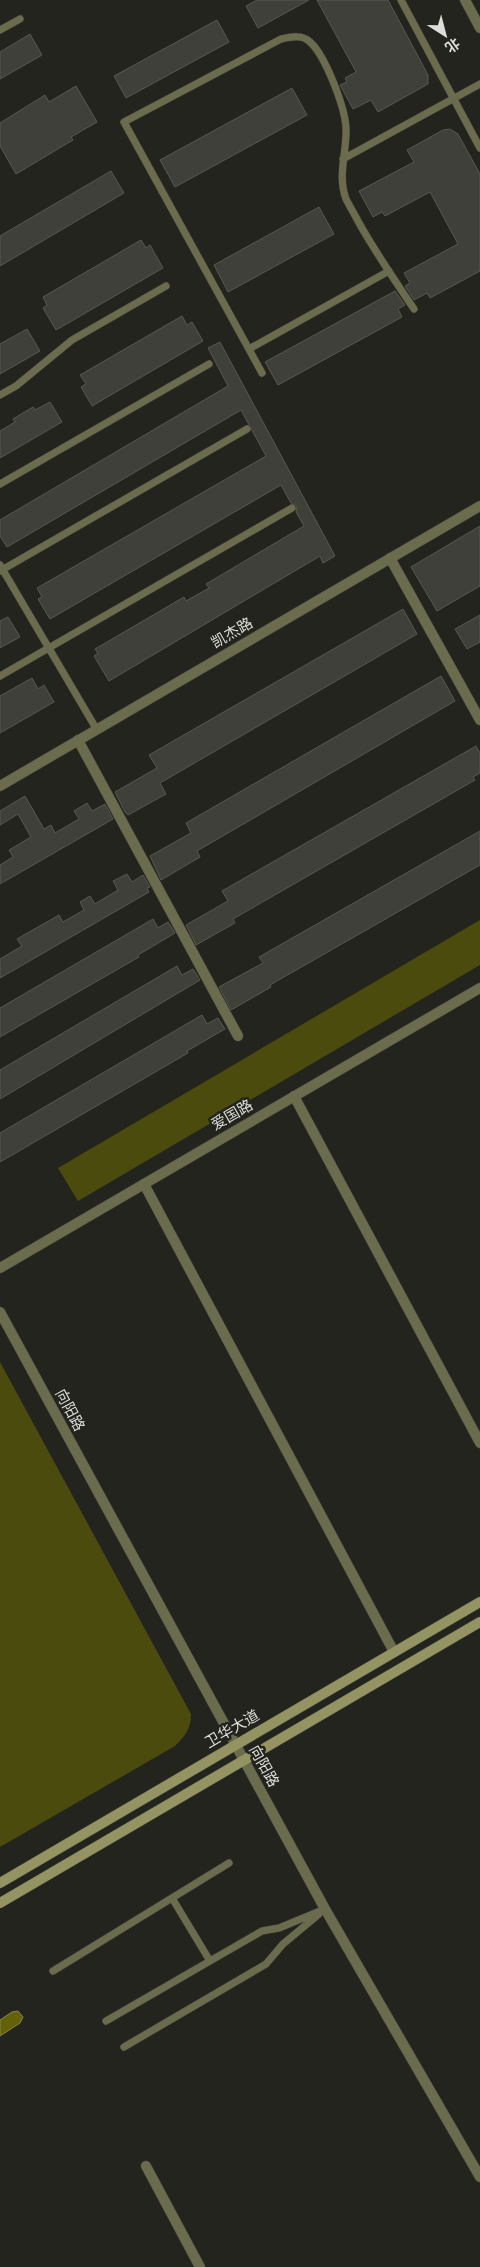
<svg xmlns="http://www.w3.org/2000/svg" width="480" height="2267" font-family="Raleway,'Noto Sans SC',sans-serif">
<style>
.green{fill:#4c4b0e}
.water{fill:#636109;stroke:#888647}
.building{fill:#40403a;stroke:#585851}
.lines{fill:none;stroke-linecap:round;stroke-linejoin:round}
.service-casing{stroke:#3e3e38;stroke-width:8}
.minor-casing{stroke:#3e3e38;stroke-width:11}
.tertiary-casing{stroke:#3e3e38;stroke-width:11}
.secondary-casing{stroke:#3e3e38;stroke-width:11}
.service{stroke:#6b6b4d;stroke-width:7}
.minor{stroke:#6b6b4d;stroke-width:10}
.tertiary{stroke:#6b6b4d;stroke-width:10}
.secondary{stroke:#949463;stroke-width:10}
.labels{text-anchor:middle;stroke-width:5;stroke-linejoin:round;paint-order:stroke}
.street-label{font-size:15px;fill:#ddddd9;stroke:#24241e}
</style>
<rect width="100%" height="100%" fill="#24241e"/>
<path class="green" d="M480,920V965L78,1201L58,1168Z
M0,1362L191,1714C191,1729 185,1736 175,1746L0,1847Z"/>
<path class="water" d="M18,2011L23,2017L20,2023L0,2036V2020L12,2012Z"/>
<path class="building" d="M257,0H309L258,28L246,6Z
M317,0H388L428,75V84L378,112L371,100L353,109L340,85L347,82L345,78L356,72Z
M217,20L229,42L126,98L114,76Z
M30,34L42,55L0,79V52Z
M76,86L97,122L71,137L73,140L16,174L0,146V123L45,95L49,102Z
M292,88L307,115L175,187L160,160Z
M450,129L458,134L480,174V271L430,298L427,293L414,300L405,286L410,283L404,273L458,244L430,192L385,216L382,212L373,217L359,191L414,162L407,150L443,130Z
M111,171L124,193L0,266V236Z
M319,207L334,234L228,292L214,265Z
M141,240L146,248L150,245L163,268L56,330L43,308L47,305L43,297Z
M395,291L405,305L398,309L402,317L278,385L265,362Z
M182,316L187,325L192,322L203,341L92,406L81,387L86,384L80,375Z
M27,329L40,351L0,374V344Z
M220,342L335,556L323,563L320,556L109,681L94,656L98,653L95,649L184,597L186,601L209,588L206,584L304,526L296,512L297,506L291,503L281,485L50,619L38,599L42,597L37,588L266,456L241,410L7,547L0,536V520L228,386L208,348Z
M50,402L62,422L0,458V431L15,422L13,419L33,407L35,410Z
M480,526V586L437,611L411,567Z
M403,609L417,634L160,783L166,794L128,815L125,812L115,792L157,768L149,755Z
M480,615V642L467,649L455,629Z
M8,617L20,637L0,648V621Z
M441,676L455,701L197,851L200,857L161,880L150,856L191,833L186,823Z
M32,678L38,689L44,685L54,702L0,733V696Z
M476,746L480,753V773L473,777L475,780L233,919L235,923L196,945L186,925L228,901L222,891Z
M25,796L44,829L51,825L55,833L79,819L74,811L87,803L92,811L105,804L113,819L0,884V865L13,857L9,850L31,837L18,814L0,825V811Z
M480,831V865L270,985L271,987L231,1010L219,987L263,963L259,957Z
M127,874L132,882L143,875L150,887L147,888L149,892L0,978V959L22,946L17,939L59,915L63,922L84,910L80,902L90,896L95,904L118,890L113,881Z
M153,919L158,928L168,922L175,933L138,955L139,957L0,1037V1008Z
M177,966L182,975L193,969L200,980L0,1099V1070Z
M202,1015L207,1024L218,1018L225,1029L187,1051L188,1053L0,1162V1133Z"/>
<g class="lines">
<defs>
<path id="service" d="M401,0L480,148
M0,30L20,19
M343,159L480,84
M249,349L389,271
M262,373L124,122L281,39C290,37 302,34 310,42C325,55 345,107 346,128C347,153 337,175 346,199C350,207 355,215 359,223C376,253 395,281 414,309
M0,395L16,386L72,340L166,286
M0,484L209,364
M0,565L97,730
M0,571L247,429
M0,676L292,508
M172,1898L210,1961
M53,1971L229,1863
M106,2021L262,1931L279,1928L325,1909
M124,2047L266,1964L283,1944L319,1914"/>
<path id="minor" d="M465,0L480,28
M390,558L480,720
M78,740L238,1036
M294,1096L480,1443
M144,1184L394,1652
M146,2166L200,2267"/>
<path id="tertiary" d="M0,786L480,506
M0,1268L480,988
M0,1312L325,1909L480,2177"/>
<path id="secondary" d="M0,1883L480,1602
M0,1903L480,1622"/>
</defs>
<use href="#service" class="service-casing"/>
<use href="#minor" class="minor-casing"/>
<use href="#tertiary" class="tertiary-casing"/>
<use href="#secondary" class="secondary-casing"/>
<use href="#service" class="service"/>
<use href="#minor" class="minor"/>
<use href="#tertiary" class="tertiary"/>
<use href="#secondary" class="secondary"/>
</g>
<g class="labels">
<g class="street-label">
<text transform="translate(232 633) rotate(-30)" y="5">凯杰路</text>
<text transform="translate(232 1115) rotate(-30)" y="5">爱国路</text>
<text transform="translate(70 1410) rotate(62)" y="5">向阳路</text>
<text transform="translate(232 1729) rotate(-30)" y="5">卫华大道</text>
<text transform="translate(264 1766) rotate(61)" y="5">向阳路</text>
</g>
</g>
<g transform="translate(445 35) rotate(144)" stroke="#24241e" stroke-width="4" paint-order="stroke">
<path d="M0-4L9 19L0 12L-9 19Z" fill="#ddddd9"/>
<text y="-8" font-size="14" font-weight="bold" text-anchor="middle" fill="#ddddd9">北</text>
</g>
</svg>
